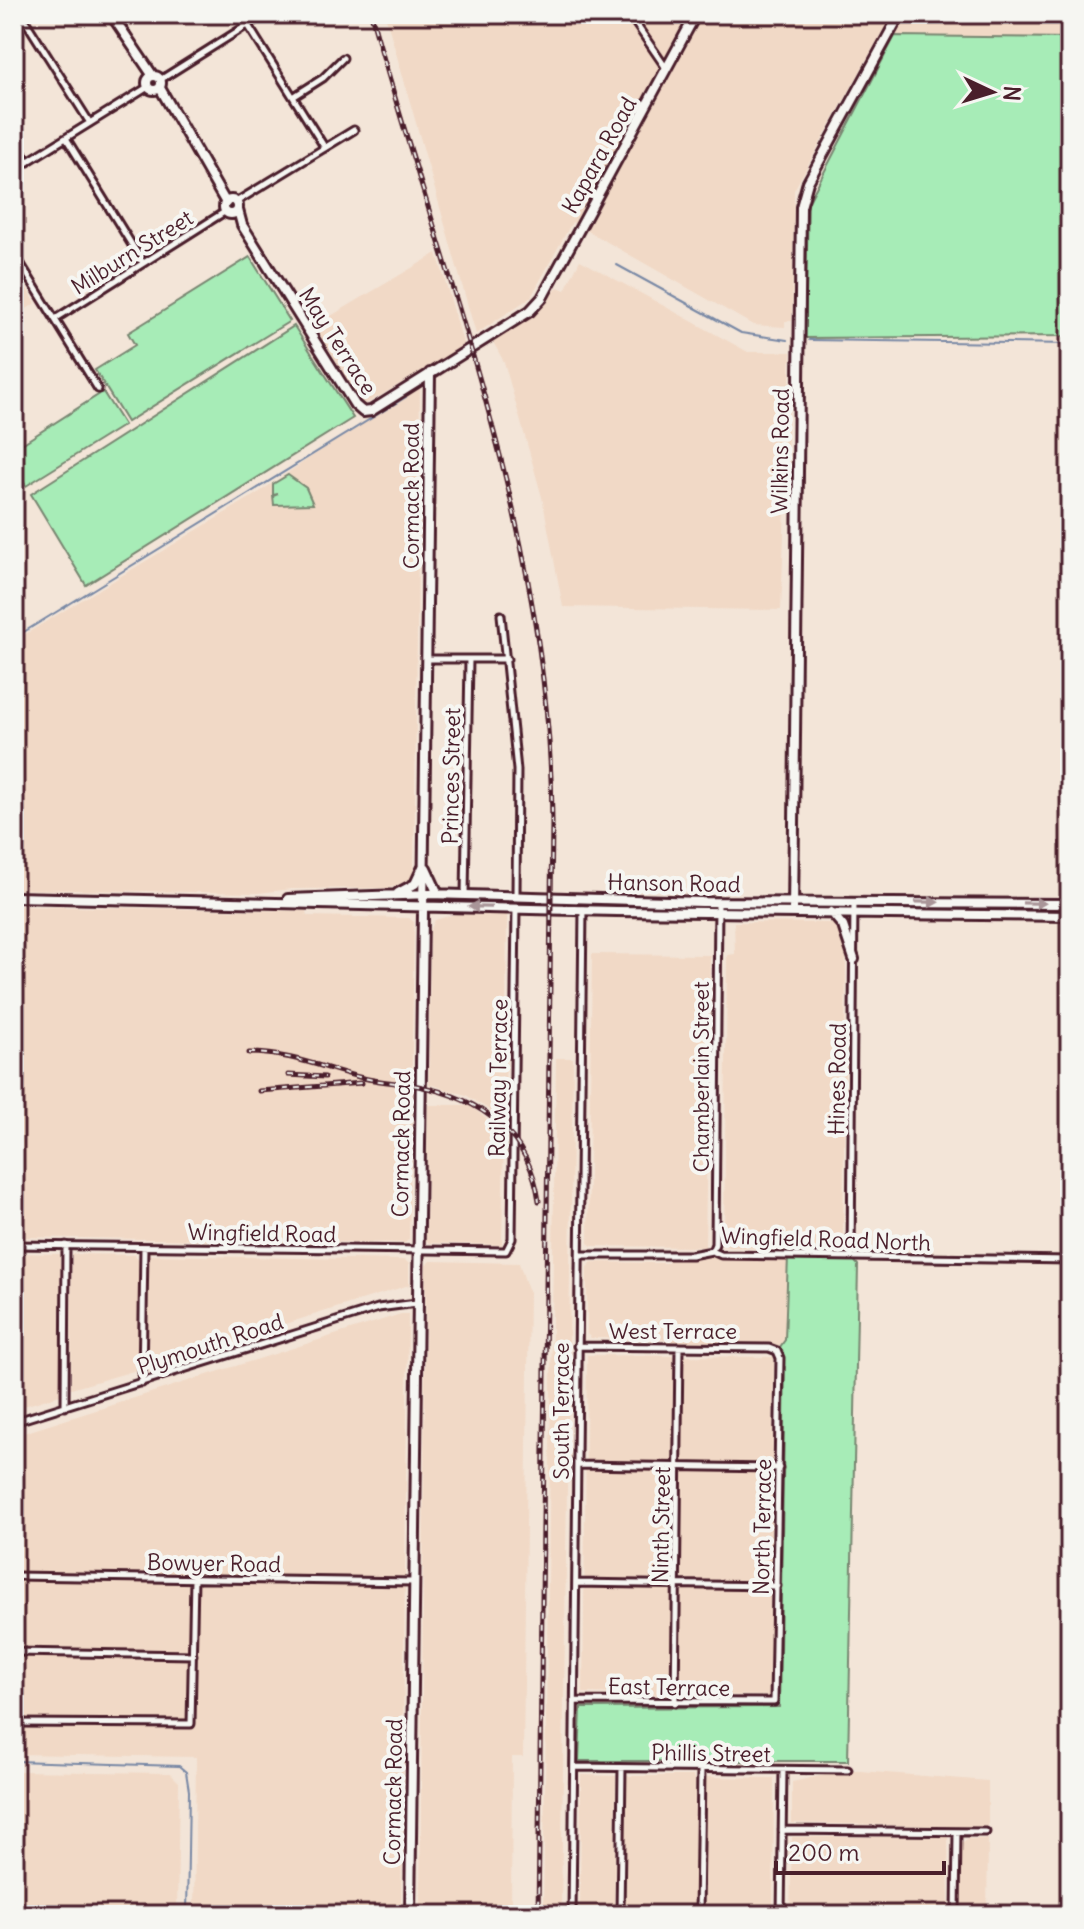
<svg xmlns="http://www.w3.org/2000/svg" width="1084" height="1929" font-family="Delius,sans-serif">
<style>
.built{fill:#f1d9c6}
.green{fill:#a7ecb7;stroke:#788671;stroke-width:2}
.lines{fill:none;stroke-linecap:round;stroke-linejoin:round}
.stream{stroke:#7888a5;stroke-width:2}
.street-casing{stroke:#4a1f2b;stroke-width:11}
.secondary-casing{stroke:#4a1f2b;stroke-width:14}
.highway-casing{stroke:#4a1f2b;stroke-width:16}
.street{stroke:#f6f6f2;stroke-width:5}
.secondary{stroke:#f6f6f2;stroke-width:8}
.highway{stroke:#f6f6f2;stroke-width:10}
.rail-casing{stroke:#4a1f2b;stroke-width:5}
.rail{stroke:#f6f6f2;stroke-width:2;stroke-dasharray:6;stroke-linecap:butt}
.oneway{fill:#a99598}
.labels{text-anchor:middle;stroke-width:8;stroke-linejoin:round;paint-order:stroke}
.street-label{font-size:22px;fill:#4a1f2b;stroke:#f6f6f2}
</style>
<rect width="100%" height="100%" fill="#f3e5d8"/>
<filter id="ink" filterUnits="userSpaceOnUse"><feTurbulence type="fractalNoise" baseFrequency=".0125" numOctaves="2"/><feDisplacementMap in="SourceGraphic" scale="16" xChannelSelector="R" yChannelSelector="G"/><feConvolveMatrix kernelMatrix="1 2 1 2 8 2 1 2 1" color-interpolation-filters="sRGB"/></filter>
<g filter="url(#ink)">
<path class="built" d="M385,14H1070V38L895,36L883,30L794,190L792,321H785V327L753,325L572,222L531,297L476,334Z
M437,253L464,346L366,404L362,403L314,326Z
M580,260L748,352H791L781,610L563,607L542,497L504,362L492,340L540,308L558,287L565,290Z
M14,268L36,303L14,317Z
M420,383L414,874L411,880L389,888L292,889L258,893L14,889V641L258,493Z
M14,906L306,911L307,916L409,918L414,922L409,1239L405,1243L14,1237Z
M459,913L507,914L505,1120L466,1095L429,1084L430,931L435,920Z
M734,922L833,923L838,927L846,954L843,1244L838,1249L728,1247L724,1243L727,955L735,954Z
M592,954L710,955L705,1247L592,1246L588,1243Z
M556,1058H573L561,1915H543Z
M428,1105H469L504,1133L502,1245L429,1243L426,1240Z
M712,1251L721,1255L788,1256L785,1340L777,1351L668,1347L667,1339L591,1338L587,1334V1267L592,1262L668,1263L669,1255Z
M14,1253L60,1254V1395L14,1409Z
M72,1254L135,1255L139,1260L137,1370L71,1389Z
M149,1255L405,1260L409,1264V1285L148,1367Z
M430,1261L519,1263L529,1293L523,1757H512L511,1915H420L426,1265Z
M401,1314H408L401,1911L398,1915H194L196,1757L14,1754V1436Z
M587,1355L774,1357L769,1696L583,1693Z
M848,1770L988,1781V1827L792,1823V1782Z
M14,1771L170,1773L179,1782L177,1915H14Z
M581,1775L616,1776L614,1915H580Z
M627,1776H693L695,1781L694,1915H625Z
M705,1777L774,1778L773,1915H704Z
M792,1837H948L949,1915H790Z
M967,1839H988L987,1915H961L962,1843Z"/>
<path class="green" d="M895,36L1070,38V336L805,338L808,203Z
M250,257L290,321L127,422L95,370L135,345L128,333Z
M294,326L353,418L86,585L31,494Z
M103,392L124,425L26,486L14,467V449Z
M288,475L306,488L313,504L274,505L273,496L278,494L273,495V484Z
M788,1256L851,1257L858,1265L848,1761H579L581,1708L779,1707L785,1367L780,1366L777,1351L785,1340Z"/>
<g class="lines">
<path class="stream" d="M617,265L741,333L787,340
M809,340L1070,344
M14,638L406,397
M14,1761L179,1766L186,1772L189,1791L187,1915"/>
<defs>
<path id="street" d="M21,14L90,123
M241,14L325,148
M629,14L666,68
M160,80L265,14
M293,97L323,78L343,58
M66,138L143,263
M14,140L28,162
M14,170L148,87
M236,202L354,130
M14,253L98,389
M55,319L226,211
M501,615L517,770L516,895
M428,659H507
M465,895L469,659
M14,1245L506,1251L512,1239L516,908
M712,1251L715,1244L718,902
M582,1255H691L712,1251L721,1255L1070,1260
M851,1257L854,902
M142,1383L144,1247
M65,1407L66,1245
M14,1422L378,1308L417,1303
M577,1465L779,1468
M14,1576L414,1582
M576,1583L777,1586
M14,1652L193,1655
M574,1701L774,1702L780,1358L777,1351L769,1348L577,1346
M675,1703L679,1347
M14,1723L191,1724L194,1578
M574,1767L848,1770
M782,1830L986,1832
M572,1915L583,909
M620,1915L622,1768
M699,1915L701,1769
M781,1915L783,1770
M956,1915L957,1832"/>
<path id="secondary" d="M111,14L153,76
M147 83a7 7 0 1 1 14 0a7 7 0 1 1-14 0Z
M160,88L226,203
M224 207a7 7 0 1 1 14 0a7 7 0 1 1-14 0Z
M238,210L242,225L355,405L363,412L371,411L530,311L542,298L696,14
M426,868L438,894
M398,893L415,884L423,867
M14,897L616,911L1070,916
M288,899L430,894L702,902L1070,904
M793,912L801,207L808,182L900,14
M831,912L843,926L854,959
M410,1915L430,373"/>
<path id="highway" d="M1068,904L1070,901"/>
</defs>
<use href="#street" class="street-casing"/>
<use href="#secondary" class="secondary-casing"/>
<use href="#highway" class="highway-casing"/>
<use href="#street" class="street"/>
<use href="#secondary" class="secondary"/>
<use href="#highway" class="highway"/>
<defs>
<path id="rail" d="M371,14C444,281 552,541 552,823L538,1915
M249,1053C290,1053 323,1068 363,1078C381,1082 400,1083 418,1086C481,1098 530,1135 539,1201
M288,1075L325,1077
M259,1091L362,1083"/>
</defs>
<use href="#rail" class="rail-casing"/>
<use href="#rail" class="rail"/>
</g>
<defs><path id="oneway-solid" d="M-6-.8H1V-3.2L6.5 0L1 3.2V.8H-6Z" transform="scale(2)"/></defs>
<g class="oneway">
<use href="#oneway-solid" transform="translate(927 902) rotate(1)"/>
<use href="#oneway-solid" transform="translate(1034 903) rotate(1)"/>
<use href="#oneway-solid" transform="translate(480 907) rotate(-179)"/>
</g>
</g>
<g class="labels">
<g class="street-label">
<text transform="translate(599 155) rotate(-61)" y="8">Kapara Road</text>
<text transform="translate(132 252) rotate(-32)" y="8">Milburn Street</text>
<text transform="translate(338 341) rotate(57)" y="8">May Terrace</text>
<text transform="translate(780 451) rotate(-89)" y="8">Wilkins Road</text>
<text transform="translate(411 496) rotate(-90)" y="8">Cormack Road</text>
<text transform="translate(451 776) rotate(-89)" y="8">Princes Street</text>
<text transform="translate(674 883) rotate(1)" y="8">Hanson Road</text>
<text transform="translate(701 1077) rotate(-90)" y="8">Chamberlain Street</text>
<text transform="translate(498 1078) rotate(-89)" y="8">Railway Terrace</text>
<text transform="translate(837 1079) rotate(-89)" y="8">Hines Road</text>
<text transform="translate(401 1144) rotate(-89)" y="8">Cormack Road</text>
<text transform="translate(262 1233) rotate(1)" y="8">Wingfield Road</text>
<text transform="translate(826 1239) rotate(2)" y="8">Wingfield Road North</text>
<text x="673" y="1339">West Terrace</text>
<text transform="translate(210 1344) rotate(-18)" y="8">Plymouth Road</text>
<text transform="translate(561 1411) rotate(-90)" y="8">South Terrace</text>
<text transform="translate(661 1525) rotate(-89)" y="8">Ninth Street</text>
<text transform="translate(762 1527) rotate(-89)" y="8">North Terrace</text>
<text transform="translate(214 1563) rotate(1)" y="8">Bowyer Road</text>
<text transform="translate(669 1687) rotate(1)" y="8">East Terrace</text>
<text transform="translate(711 1753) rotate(1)" y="8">Phillis Street</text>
<text transform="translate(393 1792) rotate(-89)" y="8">Cormack Road</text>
</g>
</g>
<rect width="1084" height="1929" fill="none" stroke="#f6f6f2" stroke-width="48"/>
<rect x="24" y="24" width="1036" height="1881" fill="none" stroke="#4a1f2b" stroke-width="3" filter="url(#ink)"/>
<g transform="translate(992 92) rotate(94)" stroke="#f6f6f2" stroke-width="6" paint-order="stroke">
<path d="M0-6L14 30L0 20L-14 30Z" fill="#4a1f2b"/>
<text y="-12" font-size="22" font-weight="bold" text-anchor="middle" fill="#4a1f2b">N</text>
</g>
<path d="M776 1861v12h168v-12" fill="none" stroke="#4a1f2b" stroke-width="4"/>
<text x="788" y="1861" font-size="24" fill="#4a1f2b" stroke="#f6f6f2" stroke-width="6" paint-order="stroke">200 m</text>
</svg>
